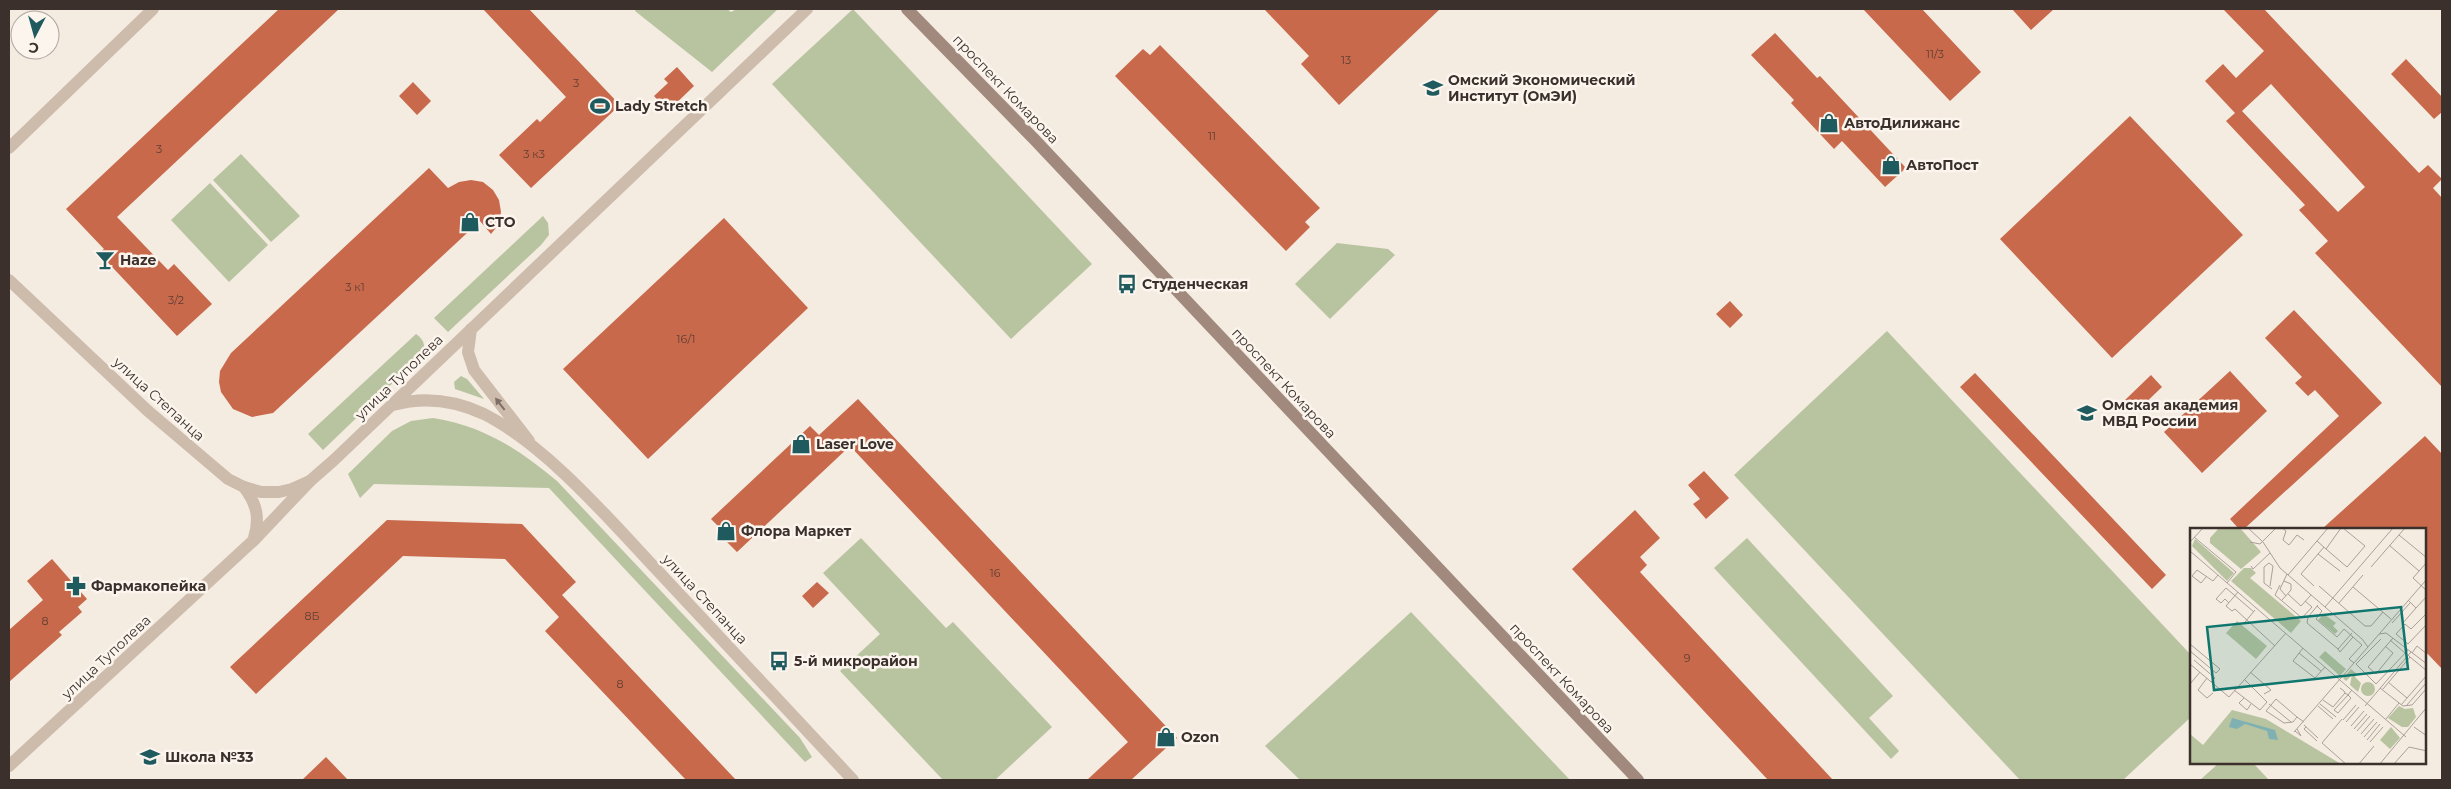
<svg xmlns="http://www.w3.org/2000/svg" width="2451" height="789" font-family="Montserrat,sans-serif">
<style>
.green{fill:#b8c4a0}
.building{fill:#c8694b;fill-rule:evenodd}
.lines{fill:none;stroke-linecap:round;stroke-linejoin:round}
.minor{stroke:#cdbbac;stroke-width:12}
.tertiary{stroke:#cdbbac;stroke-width:12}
.secondary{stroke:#a18a7d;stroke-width:12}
.oneway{fill:#7d6f65}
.labels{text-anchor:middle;stroke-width:5;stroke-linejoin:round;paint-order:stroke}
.number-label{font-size:11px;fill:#5e3e33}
.poi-label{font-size:14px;font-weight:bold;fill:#3b302b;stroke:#fbf5ee;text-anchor:start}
.street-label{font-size:14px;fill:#3b302b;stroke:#fbf5ee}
.inset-road{fill:none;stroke:#aaa098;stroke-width:1}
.view{fill:#0f766e;fill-opacity:0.15;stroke:#0f766e;stroke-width:2.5}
.inset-edge{fill:none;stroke:#3b302b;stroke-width:2.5}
</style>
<rect width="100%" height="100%" fill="#f4ebe1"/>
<path class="green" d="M636,9H727L731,12L737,9H778L712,72L635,11Z
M853,9L1092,264L1011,339L772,84Z
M241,154L300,216L271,242L213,180Z
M210,183L268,245L229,282L171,220Z
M543,216L548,223L549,235L541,245L448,332L434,318Z
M1337,243L1388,249L1395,255L1330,319L1295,284Z
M1887,331L2191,655V717L2123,780H2020L1734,475Z
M416,334C423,339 425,343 424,353L323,450L308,434Z
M461,376L467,379L484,399L455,389L454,382Z
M433,418C484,426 518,449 557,481L800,738L812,757L805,762L549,488L374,484L360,498L348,474L392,431L411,421Z
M861,538L946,628L953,622L1052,727L995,780H943L840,671L880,634L823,573Z
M1747,538L1893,696L1869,718L1899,751L1891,759L1714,568Z
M1411,612L1570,780H1300L1265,746Z
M2219,763H2253L2269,780H2200Z"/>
<path class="building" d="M279,9H339L117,217L168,270L174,264L212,304L177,336L99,253L104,249L66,209Z
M483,9H529L620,105L531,188L499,155L537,119L540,122L566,97Z
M1264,9H1440L1339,105L1301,64L1309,56Z
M1863,9H1922L1981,72L1950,101Z
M2012,9H2054L2031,30Z
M2223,9H2264L2419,173L2428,165L2442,179L2433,188L2442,198V387L2315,253L2328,241L2299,210L2305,205L2226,121L2235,113L2205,81L2223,64L2236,78L2264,51ZM2271,84L2365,187L2338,212L2242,111Z
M1775,33L1817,78L1820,76L1906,168L1885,187L1842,141L1834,149L1791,103L1794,100L1751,55Z
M1160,45L1320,208L1305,222L1310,227L1286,251L1115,76L1143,49L1150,55Z
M2406,59L2442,97V112L2434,119L2391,74Z
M677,67L694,86L668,111L654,96L668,83L664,79Z
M413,82L431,101L417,115L399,96Z
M2130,116L2243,235L2112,358L2000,239Z
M429,168L448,188L459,182L471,180L483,182L493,190L499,200L501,212L499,224L491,234L480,221L273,413L252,417L233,409L221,392L219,382L220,371L231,353Z
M724,218L808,308L648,459L563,369Z
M1730,301L1743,315L1730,328L1716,314Z
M2294,310L2382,403L2244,529H2239L2230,519L2339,416L2315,390L2308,396L2295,383L2302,377L2265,338Z
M2230,371L2267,411L2202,473L2164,432Z
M1975,373L2166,575L2152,589L1960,387Z
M2151,375L2162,387L2136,412L2125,400Z
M858,399L1177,738L1131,780H1087L1128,742L850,446L737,552L722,537L726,534L711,519L810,426L819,435Z
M2425,436L2442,454V669L2425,651V529H2322Z
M1704,471L1729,498L1706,519L1693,504L1700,499L1688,485Z
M1635,510L1660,538L1640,557L1647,565L1640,572L1833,780H1768L1572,569Z
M387,520L522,524L576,582L562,595L736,780H686L545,631L559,617L505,559L403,556L256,694L230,667Z
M52,559L87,599L78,607L82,612L59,632L62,635L9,682V630L43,600L27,581Z
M817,582L829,593L813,608L802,596Z
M326,757L348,780H302Z"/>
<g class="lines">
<path class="minor" d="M9,148L153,9
M471,329L468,352L474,370L529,441
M244,487C257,504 260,518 254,538
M9,766L254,540L310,481"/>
<path class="tertiary" d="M9,280L148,411L228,479L244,487L261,492H279L292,489L310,481L334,460L807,9
M393,405C425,396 454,400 484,414C547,446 609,519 657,570C722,640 788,710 853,780"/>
<path class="secondary" d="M907,9L1035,140L1638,780"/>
</g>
<defs><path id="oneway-solid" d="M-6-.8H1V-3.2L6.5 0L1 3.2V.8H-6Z" transform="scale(1.25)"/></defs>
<use class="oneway" href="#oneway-solid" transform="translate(500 404) rotate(-128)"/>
<defs>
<symbol id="university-bare" viewBox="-9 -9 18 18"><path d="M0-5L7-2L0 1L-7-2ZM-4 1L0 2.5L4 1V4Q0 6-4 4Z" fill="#1f5a5e" stroke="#fbf5ee" stroke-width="2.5" paint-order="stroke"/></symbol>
<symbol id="stadium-bare" viewBox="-9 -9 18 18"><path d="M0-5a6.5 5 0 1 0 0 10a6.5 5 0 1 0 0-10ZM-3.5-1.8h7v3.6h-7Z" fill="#1f5a5e" stroke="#fbf5ee" stroke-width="2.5" paint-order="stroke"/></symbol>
<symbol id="shop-bare" viewBox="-9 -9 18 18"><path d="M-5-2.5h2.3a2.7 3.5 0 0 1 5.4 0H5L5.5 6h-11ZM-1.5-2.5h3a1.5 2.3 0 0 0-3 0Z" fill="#1f5a5e" stroke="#fbf5ee" stroke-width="2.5" paint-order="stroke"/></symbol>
<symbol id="bar-bare" viewBox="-9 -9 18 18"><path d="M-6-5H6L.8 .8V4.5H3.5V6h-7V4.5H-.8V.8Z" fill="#1f5a5e" stroke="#fbf5ee" stroke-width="2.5" paint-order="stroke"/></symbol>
<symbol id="bus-bare" viewBox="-9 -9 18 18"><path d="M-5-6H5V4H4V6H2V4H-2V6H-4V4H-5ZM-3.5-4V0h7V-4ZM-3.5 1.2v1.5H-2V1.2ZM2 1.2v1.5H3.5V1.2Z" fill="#1f5a5e" stroke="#fbf5ee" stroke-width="2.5" paint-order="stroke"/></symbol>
<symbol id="pharmacy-bare" viewBox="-9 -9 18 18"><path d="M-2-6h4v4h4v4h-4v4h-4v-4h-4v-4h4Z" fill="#1f5a5e" stroke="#fbf5ee" stroke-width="2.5" paint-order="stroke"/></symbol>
<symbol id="school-bare" viewBox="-9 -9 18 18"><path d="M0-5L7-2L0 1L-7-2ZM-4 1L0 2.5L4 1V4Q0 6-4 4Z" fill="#1f5a5e" stroke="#fbf5ee" stroke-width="2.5" paint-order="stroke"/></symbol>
</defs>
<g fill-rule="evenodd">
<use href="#university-bare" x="1419" y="74" width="28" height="28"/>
<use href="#stadium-bare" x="586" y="92" width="28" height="28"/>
<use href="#shop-bare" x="1815" y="109" width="28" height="28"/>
<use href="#shop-bare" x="1877" y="151" width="28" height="28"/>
<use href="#shop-bare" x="456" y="208" width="28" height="28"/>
<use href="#bar-bare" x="91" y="246" width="28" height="28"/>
<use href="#bus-bare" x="1113" y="270" width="28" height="28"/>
<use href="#university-bare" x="2073" y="399" width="28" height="28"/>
<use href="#shop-bare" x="787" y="430" width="28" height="28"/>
<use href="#shop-bare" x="712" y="517" width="28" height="28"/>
<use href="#pharmacy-bare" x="62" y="572" width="28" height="28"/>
<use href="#bus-bare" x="765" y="647" width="28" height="28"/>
<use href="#shop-bare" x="1152" y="723" width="28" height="28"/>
<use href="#school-bare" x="136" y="743" width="28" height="28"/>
</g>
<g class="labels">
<g class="number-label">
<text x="1935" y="58">11/3</text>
<text x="1346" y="64">13</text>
<text x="576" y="87">3</text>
<text x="1212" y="140">11</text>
<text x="159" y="153">3</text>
<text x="534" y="158">3 к3</text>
<text x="355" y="291">3 к1</text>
<text x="176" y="304">3/2</text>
<text x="686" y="343">16/1</text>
<text x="995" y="577">16</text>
<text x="312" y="620">8Б</text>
<text x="45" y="625">8</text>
<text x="1687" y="662">9</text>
<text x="620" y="688">8</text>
</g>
<g class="poi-label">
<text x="1448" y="85">Омский Экономический<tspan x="1448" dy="16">Институт (ОмЭИ)</tspan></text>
<text x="615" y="111">Lady Stretch</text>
<text x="1844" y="128">АвтоДилижанс</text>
<text x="1906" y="170">АвтоПост</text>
<text x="485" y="227">СТО</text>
<text x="120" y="265">Haze</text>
<text x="1142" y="289">Студенческая</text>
<text x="2102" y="410">Омская академия<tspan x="2102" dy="16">МВД России</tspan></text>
<text x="816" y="449">Laser Love</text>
<text x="741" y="536">Флора Маркет</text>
<text x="91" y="591">Фармакопейка</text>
<text x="794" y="666">5-й микрорайон</text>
<text x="1181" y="742">Ozon</text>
<text x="165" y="762">Школа №33</text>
</g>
<g class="street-label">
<text transform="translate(1006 89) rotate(46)" y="5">проспект Комарова</text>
<text transform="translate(399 377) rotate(-44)" y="5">улица Туполева</text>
<text transform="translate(1284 383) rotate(47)" y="5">проспект Комарова</text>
<text transform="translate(159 399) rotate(42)" y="5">улица Степанца</text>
<text transform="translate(705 599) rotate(47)" y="5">улица Степанца</text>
<text transform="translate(106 657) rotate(-43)" y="5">улица Туполева</text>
<text transform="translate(1562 678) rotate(47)" y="5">проспект Комарова</text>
</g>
</g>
<g transform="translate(2190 528)">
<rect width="236" height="236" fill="#f4ebe1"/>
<path d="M29,0H50L71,24L51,41L20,15V10ZM5,11L44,45L37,53L2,18ZM54,40H61L66,45L60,50L111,93L101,105L41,53ZM134,86L146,95L143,98L148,103L145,106L128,92ZM47,93L77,118L66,131L36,105ZM135,123L156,141L150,148L129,129ZM161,141L167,146L165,149L171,155L168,164L160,157L162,147L156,153L153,150ZM171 161a7 7 0 1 1 14 0a7 7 0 1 1-14 0ZM209,178L215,181L223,180L226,189L218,199H212L198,190ZM42,182L76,191L151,236H0V206L13,217ZM201,199L210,210L200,221L190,212Z" fill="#b8c4a0"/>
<path d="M42,190L85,202L88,212L79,211L77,203L55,196L47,201L39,199Z" fill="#7fb0b2"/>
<path class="inset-road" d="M58,0L73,14L90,40L172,111L178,119M92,0L96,3L93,12L99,17L107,7L114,12M209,7L237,30M4,9L46,44L37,55M127,13L136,21L151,0M0,14L13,0M60,14L70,16L86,0M199,17L229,43M136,21L157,39L175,18L153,0M0,23L216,209M128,26L150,43M237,34L223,50L237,63M61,38L63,41L80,25M181,39L215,0M98,47L138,0M16,49L11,55L2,48L7,42L23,53L28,47M90,57L85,67L112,90L122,79L115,73M80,58L83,38L79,35L74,39V55L82,61M124,58L111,46L134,19M129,58L175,98H181L193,84M163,59L201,91M48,64L36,78L42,83L45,81L85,118M98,66L111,78L121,67M96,68L90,61L97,46M92,72L101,62V56L94,53M39,75L35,71L31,75L26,71L36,60L64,84M149,75L173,47M128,77L118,89L117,95L148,121L162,105M127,78L132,83L126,91L147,109L154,101L172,117L159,131L164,135M135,79L203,0M226,80L237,68M237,85L221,101L215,96L206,106L218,116L237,96M55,94L65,82M202,95L220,75M212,96L226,80L218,72M189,106L196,105L237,136M191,111L166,136L186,156L218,122M200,112L215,125M0,116L30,141L26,145L0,123M195,118L203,125L186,146L178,139L203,110M113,120L103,133L125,150L135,139M148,121L150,124L163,109M109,125L131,143M222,125L227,118L237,126M220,129L237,143M4,132L25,150L21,154M0,136L39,169L96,105M60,144L81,162L74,166M17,150L8,162L17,170L23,165M198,154L217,170M0,156L10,144M150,160L154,163L155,165L158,167L161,170L148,185L144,182L158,167L161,163L162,162M190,160L213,178L222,177L237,160M193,161L220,129L218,127M44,162L70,182L77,174L54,151M54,170L49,175L57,182L61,176M133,172L143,179L155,165M79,176L101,194M130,176L146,189M211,177L237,147M128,178L143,191M175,178L221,124M216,178L237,154M107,189L103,194L94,195L76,183L86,171L107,189L114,194M152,191L132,215L157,237M196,191L209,175M153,192L166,177M156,194L169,179M114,197L128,210M161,198L174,183M116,199L114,201L127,213M224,199L237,208M164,201L177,186M105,203L111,208L107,201M167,203L180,188M104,204L237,51M171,206L184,191M174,209L187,194M177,212L190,196M180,214L193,199M168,237L184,218M189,237L237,179M203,237L219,219L237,223"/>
<path class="view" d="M211,79L218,141L24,162L17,99Z"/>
<rect width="236" height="236" class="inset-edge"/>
</g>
<rect width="2451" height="789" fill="none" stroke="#3b302b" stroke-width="20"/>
<g transform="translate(35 35) rotate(186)"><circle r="24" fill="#fbf5ee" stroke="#aea6a0"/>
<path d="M0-4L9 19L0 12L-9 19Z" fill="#1f5a5e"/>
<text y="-8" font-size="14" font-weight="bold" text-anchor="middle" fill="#3b302b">С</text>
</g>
</svg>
